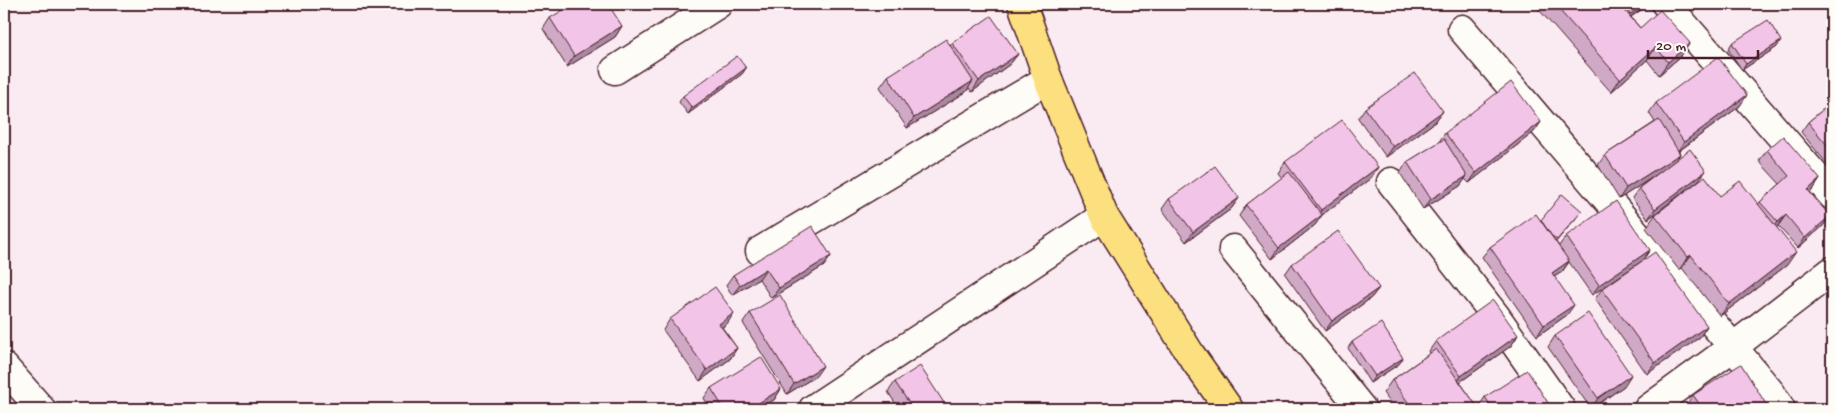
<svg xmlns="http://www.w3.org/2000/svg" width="1836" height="413" font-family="'Gochi Hand',sans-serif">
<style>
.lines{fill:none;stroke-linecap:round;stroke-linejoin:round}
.minor-casing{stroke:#4a1f2b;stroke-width:31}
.major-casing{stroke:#4a1f2b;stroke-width:31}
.minor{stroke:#fdfcf7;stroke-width:28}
.major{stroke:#fce080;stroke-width:28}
.wall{fill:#d0a9c7;stroke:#4a1f2b}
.shaded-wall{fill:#a989a2;stroke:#4a1f2b}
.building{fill:#f2c4e7;stroke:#4a1f2b}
</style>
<rect width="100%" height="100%" fill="#faebf2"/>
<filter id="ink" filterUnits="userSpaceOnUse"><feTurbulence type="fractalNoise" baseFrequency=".02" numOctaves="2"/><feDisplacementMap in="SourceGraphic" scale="10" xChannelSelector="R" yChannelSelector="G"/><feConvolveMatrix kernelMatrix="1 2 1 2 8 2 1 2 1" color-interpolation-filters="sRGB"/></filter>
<g filter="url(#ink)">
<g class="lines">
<defs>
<path id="minor" d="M1666,4L1832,195
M1462,29L1733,347L1771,393L1781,409
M615,70L718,4
M1391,182L1495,315L1561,409
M1233,249L1362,409
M760,251L1048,79
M4,367L41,409
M813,409L1104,216
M1648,409L1733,347L1832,271"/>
<path id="major" d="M1022,4L1048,79L1104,216L1191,355L1229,409"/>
</defs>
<use href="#minor" class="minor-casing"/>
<use href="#major" class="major-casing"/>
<use href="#minor" class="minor"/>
<use href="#major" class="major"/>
</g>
<path class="wall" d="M1534,4H1650L1631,17L1640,28L1681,56L1659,75L1647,60L1611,92Z
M550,18L622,26L615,37L567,67L543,29Z
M952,43L1018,54L1010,64L972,92L969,88L966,92L907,128L880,87L888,76L950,46Z
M1732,43L1777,47L1742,70L1728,49Z
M746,68L742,74L688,114L679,102L683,96Z
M1832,102V170L1801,132L1808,122Z
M1656,103L1740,106L1679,151L1680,154L1677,159L1698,181L1648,219L1632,198L1639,188L1653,177L1619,199L1598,165L1605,155L1655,122L1649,113Z
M1365,108L1443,111L1435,122L1386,157L1358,118Z
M1541,122L1534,132L1469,183L1465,179L1460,186L1423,209L1400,173L1407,162L1438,143L1445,133Z
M1767,150L1820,179L1813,190L1810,192L1830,216L1823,226L1798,248L1778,226L1776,227L1787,265L1720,316L1682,268L1679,270L1646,228L1655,215L1720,196L1758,204L1780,184L1759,161Z
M1285,162L1378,167L1371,178L1322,215L1315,225L1272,259L1239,216L1246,205L1282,178L1278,173Z
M1239,198L1231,209L1186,242L1162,209L1169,199Z
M1577,217L1556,242L1559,246L1566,236L1650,250L1642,261L1592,295L1569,262L1562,272L1554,277L1567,315L1537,336L1482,257L1490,247L1541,220Z
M831,256L824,266L771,298L759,279L732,295L726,285L733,275Z
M1292,264L1379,288L1371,298L1325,331L1285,274Z
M1602,289L1707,326L1700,337L1647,374L1595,299Z
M750,313L816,376L787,394L743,323Z
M670,319L727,324L722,327L737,348L730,359L700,381L663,330Z
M1518,335L1511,346L1460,382L1478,408L1485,397L1552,409H1395L1383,393L1392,380L1430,353L1429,351L1436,341Z
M1555,336L1624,386L1591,409L1548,347Z
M1352,342L1403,358L1399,364L1370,383L1348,348Z
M895,382L948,409H899L888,392Z
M711,388L781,389L774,400L758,409H710L704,398Z
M1693,395L1769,409H1685L1684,408Z"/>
<path class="shaded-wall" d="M1646,4H1650L1625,20L1630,14Z
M622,26L615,37L567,67L574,56Z
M1781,41L1777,47L1742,70L1746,64Z
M1690,43L1681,56L1659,75L1668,62Z
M1656,47L1647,60L1611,92L1620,79Z
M1018,54L1010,64L972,92L979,81Z
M746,68L742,74L688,114L692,108Z
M973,81L966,92L907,128L914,118Z
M1747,95L1740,106L1677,152L1684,142Z
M1443,111L1435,122L1386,157L1393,147Z
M1541,122L1534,132L1469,183L1476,173Z
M1680,154L1673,164L1619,199L1626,188Z
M1378,167L1371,178L1314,221L1321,210Z
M1706,171L1698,181L1648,219L1655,209Z
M1467,176L1460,186L1423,209L1431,199Z
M1820,179L1813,190L1801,200L1808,190Z
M1239,198L1231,209L1186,242L1193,232Z
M1322,215L1315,225L1272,259L1279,248Z
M1786,215L1778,226L1771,232L1778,222Z
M1830,216L1823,226L1798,248L1805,238Z
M1650,250L1642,261L1592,295L1599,285Z
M1796,252L1787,265L1720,316L1729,304Z
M1691,255L1682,268L1679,270L1688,257Z
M831,256L824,266L771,298L779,288Z
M1569,261L1562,272L1544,283L1552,273Z
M766,269L759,279L732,295L740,285Z
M1379,288L1371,298L1325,331L1332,321Z
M1574,305L1567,315L1537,336L1544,325Z
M734,313L727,324L712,334L719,324Z
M1707,326L1700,337L1647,374L1655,363Z
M1518,335L1511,346L1454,386L1461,376Z
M737,348L730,359L700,381L707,370Z
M1403,358L1399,364L1370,383L1375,376Z
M823,366L816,376L787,394L794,384Z
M1631,375L1624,386L1591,409L1598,398Z
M781,389L774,400L758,409H749Z"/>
<path class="building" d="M573,4H608L622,26L574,56L550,18Z
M1554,4H1619L1640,28L1660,10L1690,43L1668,62L1656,47L1620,79Z
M1623,4H1646L1630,14Z
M991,16L1018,54L979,81L952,43Z
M1768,20L1781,41L1746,64L1732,43Z
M946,39L973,81L914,118L888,76Z
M737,56L746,68L692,108L683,96Z
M1718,57L1747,95L1684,142L1656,103Z
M1415,73L1443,111L1393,147L1365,108Z
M1511,82L1541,122L1476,173L1445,133Z
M1832,102V151L1808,122Z
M1342,120L1378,167L1321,210L1285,162Z
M1659,120L1680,154L1626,188L1605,155Z
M1783,136L1820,179L1808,190L1830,216L1805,238L1786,215L1778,222L1760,202L1789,176L1767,150Z
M1444,139L1467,176L1431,199L1407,162Z
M1690,149L1706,171L1655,209L1639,188Z
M1215,166L1239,198L1193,232L1169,199Z
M1289,172L1322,215L1279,248L1246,205Z
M1705,176L1720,196L1740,181L1796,252L1729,304L1691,255L1688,257L1655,215Z
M1562,194L1582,211L1557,240L1551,235L1541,220Z
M1616,201L1650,250L1599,285L1566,236Z
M1536,214L1569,261L1552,273L1574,305L1544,325L1490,247Z
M812,226L831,256L779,288L766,269L740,285L733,275Z
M1338,231L1379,288L1332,321L1292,264Z
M1655,252L1707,326L1655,363L1602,289Z
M715,287L734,313L719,324L737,348L707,370L670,319Z
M780,295L823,366L794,384L750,313Z
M1493,300L1518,335L1461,376L1436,341Z
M1588,313L1631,375L1598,398L1555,336Z
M1381,323L1403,358L1375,376L1352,342Z
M1436,349L1479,409H1413L1392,380Z
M761,357L781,389L749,409H724L711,388Z
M1741,364L1769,409H1703L1693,395Z
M920,366L948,409H913L895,382Z
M1527,370L1552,409H1493L1485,397Z"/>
</g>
<rect width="1836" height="413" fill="none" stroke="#fdfcf7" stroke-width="20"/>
<rect x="10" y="10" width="1816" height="393" fill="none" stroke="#4a1f2b" stroke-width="2" filter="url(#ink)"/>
<path d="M1648 50v8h110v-8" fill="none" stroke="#4a1f2b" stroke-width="2.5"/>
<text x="1656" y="50" font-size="15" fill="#4a1f2b" stroke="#fdfcf7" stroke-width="4" paint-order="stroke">20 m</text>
</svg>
